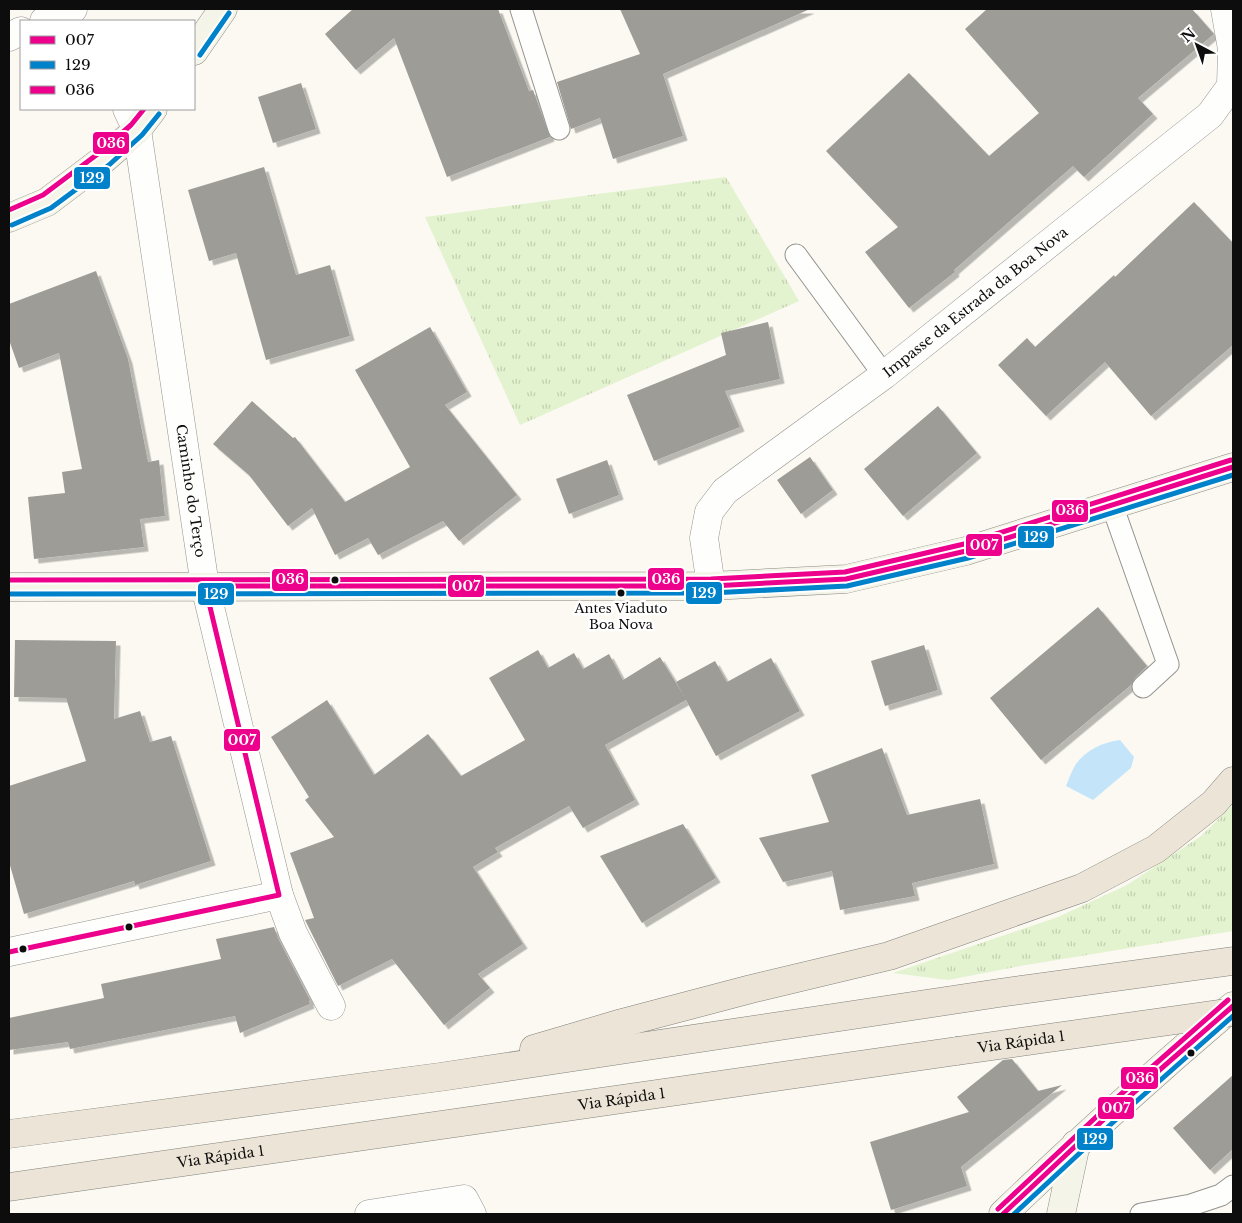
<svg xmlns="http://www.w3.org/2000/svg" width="1242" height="1223" font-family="'Libre Baskerville',serif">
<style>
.grass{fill:url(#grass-tufts)}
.water{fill:#c4e5f9}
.building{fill:#9e9c97;filter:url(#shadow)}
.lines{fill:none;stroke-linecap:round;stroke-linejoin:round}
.service-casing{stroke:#949390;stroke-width:23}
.minor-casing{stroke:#949390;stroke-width:29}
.secondary-casing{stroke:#8b8a86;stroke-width:29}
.trunk-casing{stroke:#81817d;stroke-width:29}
.service{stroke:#fefefd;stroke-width:21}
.minor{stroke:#fefefd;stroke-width:28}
.secondary{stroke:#f5f4e8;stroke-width:28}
.trunk{stroke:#ece4d6;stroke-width:28}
.trunk-bridge-casing{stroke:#81817d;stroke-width:29;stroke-linecap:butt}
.trunk-bridge{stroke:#ece4d6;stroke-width:28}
.bus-1-casing{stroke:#fff;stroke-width:9}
.bus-2-casing{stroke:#fff;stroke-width:9}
.bus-3-casing{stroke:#fff;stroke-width:9}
.bus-1{stroke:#ec008c;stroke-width:5}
.bus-2{stroke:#0082ca;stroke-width:5}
.bus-3{stroke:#ec008c;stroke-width:5}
.bus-dot{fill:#0d0d0d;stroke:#fff;stroke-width:2}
.labels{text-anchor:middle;stroke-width:5;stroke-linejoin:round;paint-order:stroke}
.bus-label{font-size:13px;fill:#0d0d0d;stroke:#fff}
.street-label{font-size:14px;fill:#0d0d0d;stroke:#fff}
.line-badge{stroke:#fff;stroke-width:2}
.badge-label{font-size:14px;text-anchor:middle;font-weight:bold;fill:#fff}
</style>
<defs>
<pattern id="grass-tufts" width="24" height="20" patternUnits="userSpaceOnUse" patternTransform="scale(1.25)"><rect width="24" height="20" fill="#e3f3cf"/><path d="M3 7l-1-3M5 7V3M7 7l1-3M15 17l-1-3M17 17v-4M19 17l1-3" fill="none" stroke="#c2cfb1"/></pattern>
<filter id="shadow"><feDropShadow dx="4.5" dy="4.5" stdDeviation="0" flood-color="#0004"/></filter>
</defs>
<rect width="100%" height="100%" fill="#fbf9f1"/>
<path class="grass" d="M726,177L799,301L520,425L425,217Z
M1233,805V931L1020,966L948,980L893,973L1058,917L1127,885L1201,836Z"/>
<path class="water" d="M1120,740L1134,757L1131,768L1093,800L1066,786C1069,779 1072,770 1076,764C1086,750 1103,742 1120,740Z"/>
<path class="building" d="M353,9H498L529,91L533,90L550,137L447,177L394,38L356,70L325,34Z
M620,9H810L663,74L683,136L613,159L600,118L571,129L557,82L640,54Z
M987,9H1192L1214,34L1138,98L1153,114L1084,177L1073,166L954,270L955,272L909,308L865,252L898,227L826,151L909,73L989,156L1039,113L965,29Z
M301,83L316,129L273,143L258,97Z
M264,167L296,275L330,265L350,336L266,360L236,253L209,261L188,190Z
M1194,202L1233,243V345L1151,416L1105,362L1046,416L998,365L1027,338L1035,347L1114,275L1115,277Z
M96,271L128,359L148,462L159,460L165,516L140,519L144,547L34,559L28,497L65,493L62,472L82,469L59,353L19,368L9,340V304Z
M768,322L780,379L725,391L740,427L654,461L627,395L726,355L721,333Z
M430,327L467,392L445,405L517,495L459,541L443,521L378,555L368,538L335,555L312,508L288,526L249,475L213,444L252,401L293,438L295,437L345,502L410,467L355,370Z
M938,406L977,453L903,516L864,469Z
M810,457L833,490L801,514L777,480Z
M607,460L619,495L569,514L556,479Z
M1098,607L1147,666L1135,678L1131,685L1041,760L990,698Z
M15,640L116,641L114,719L140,711L150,742L171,736L211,861L135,885L134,881L24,914L9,862V786L86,761L66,698L14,697Z
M924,645L938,690L885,706L871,661Z
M538,650L548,668L574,653L583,669L609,654L623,680L660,657L684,696L676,682L715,661L727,682L771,658L800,711L716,756L686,700L605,745L635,800L583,828L569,806L495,848L498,852L473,867L523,944L478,974L490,988L444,1025L392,959L338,986L305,920L314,918L290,853L334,837L305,800L309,797L271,737L327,700L374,775L428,734L461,776L525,740L489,678Z
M882,748L907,815L980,799L994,864L912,883L915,896L840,910L832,871L783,882L759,838L829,822L811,775Z
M683,824L716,878L642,923L600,856Z
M274,927L279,940L310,1000L309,1001L310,1004L240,1033L235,1016L70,1049L68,1042L9,1050V1018L104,998L101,984L221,959L216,939Z
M1012,1059L1038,1091L1062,1085L961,1167L967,1186L891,1210L870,1142L969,1112L957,1097L1003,1060Z
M1233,1075V1149L1210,1170L1173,1128Z"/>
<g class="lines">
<defs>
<path id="service" d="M521,9L559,129
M796,255L884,375
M1112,505L1168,664L1143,687
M1141,1214L1191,1205L1221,1195L1233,1186"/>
<g id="minor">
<path d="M44,21L73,9"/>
<path d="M9,37L21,31"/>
<path id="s1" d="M127,109L137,130L205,586L279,895L293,933L331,1006"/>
<path id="s2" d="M711,586L704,538L709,512L725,491L884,375L1210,115L1231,86L1232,49L1225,9"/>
<path d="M9,952L279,895"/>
<path d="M369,1214L464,1199L472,1214"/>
</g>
<path id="secondary" d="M194,51L223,9
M9,218L47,202L104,159L137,130L153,109
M9,587L711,586L846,579L966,551L1233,467
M1003,1214C1078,1142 1154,1073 1233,1006
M1061,1214L1076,1144"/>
<g id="trunk">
<path d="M534,1049L622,1023L751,989L889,956L1082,888L1156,849L1214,803L1233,781"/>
<path d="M9,1134L440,1077L999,993L1233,961"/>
<path id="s3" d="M9,1187L957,1051"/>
</g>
</defs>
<use href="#service" class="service-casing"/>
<use href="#minor" class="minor-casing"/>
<use href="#secondary" class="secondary-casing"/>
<use href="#trunk" class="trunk-casing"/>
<use href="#service" class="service"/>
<use href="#minor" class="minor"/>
<use href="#secondary" class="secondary"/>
<use href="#trunk" class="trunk"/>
<defs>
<g id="trunk-bridge">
<path id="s4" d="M957,1051L1233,1012"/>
</g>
</defs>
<use href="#trunk-bridge" class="trunk-bridge-casing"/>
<use href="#trunk-bridge" class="trunk-bridge"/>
<defs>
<path id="bus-1" d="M205,586H711L846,579L966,551L1233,467
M205,586L279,895
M9,952L279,895
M1003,1214L1116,1108L1233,1006"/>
<path id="bus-2" d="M200,55L229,13
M12,225L51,208L109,165L142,135L159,114
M9,594L711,593L847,586L968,558L1233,475
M1014,1214L1122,1114L1233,1016"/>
<path id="bus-3" d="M9,210L43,195L99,153L131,125L144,109
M9,580L711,579L845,572L964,544L1231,460
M998,1209L1111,1103L1228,1000"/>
</defs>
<use href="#bus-1" class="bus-1-casing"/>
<use href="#bus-2" class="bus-2-casing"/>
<use href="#bus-3" class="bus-3-casing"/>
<use href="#bus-1" class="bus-1"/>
<use href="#bus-2" class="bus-2"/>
<use href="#bus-3" class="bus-3"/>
</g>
<g class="bus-dot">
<circle cx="335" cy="580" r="4.5"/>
<circle cx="621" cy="593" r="4.5"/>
<circle cx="129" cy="927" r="4.5"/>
<circle cx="23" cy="949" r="4.5"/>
<circle cx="1191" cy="1053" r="4.5"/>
</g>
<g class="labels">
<g class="bus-label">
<text x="621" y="613">Antes Viaduto<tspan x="621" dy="16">Boa Nova</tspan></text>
</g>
<g class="street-label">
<text dy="5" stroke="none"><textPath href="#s2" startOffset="415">Impasse da Estrada da Boa Nova</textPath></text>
<text dy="5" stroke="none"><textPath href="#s1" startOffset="388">Caminho do Terço</textPath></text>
<text dy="5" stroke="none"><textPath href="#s4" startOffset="65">Via Rápida 1</textPath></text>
<text dy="5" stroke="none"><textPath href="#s3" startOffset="619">Via Rápida 1</textPath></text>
<text dy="5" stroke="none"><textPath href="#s3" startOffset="214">Via Rápida 1</textPath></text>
</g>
</g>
<g class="line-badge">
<rect x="92" y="131" width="38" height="24" rx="5" fill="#ec008c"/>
<rect x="73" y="166" width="38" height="24" rx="5" fill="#0082ca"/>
<rect x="1051" y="499" width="38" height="24" rx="5" fill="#ec008c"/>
<rect x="1017" y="525" width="38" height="24" rx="5" fill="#0082ca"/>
<rect x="965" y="533" width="38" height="24" rx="5" fill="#ec008c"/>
<rect x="647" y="567" width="38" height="24" rx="5" fill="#ec008c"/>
<rect x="271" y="568" width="38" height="24" rx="5" fill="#ec008c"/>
<rect x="447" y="574" width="38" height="24" rx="5" fill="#ec008c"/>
<rect x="685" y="581" width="38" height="24" rx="5" fill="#0082ca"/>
<rect x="197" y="582" width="38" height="24" rx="5" fill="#0082ca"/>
<rect x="223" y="728" width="38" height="24" rx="5" fill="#ec008c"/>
<rect x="1120" y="1066" width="39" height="24" rx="5" fill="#ec008c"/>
<rect x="1097" y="1096" width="38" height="24" rx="5" fill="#ec008c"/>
<rect x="1076" y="1127" width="38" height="24" rx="5" fill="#0082ca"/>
</g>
<g class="badge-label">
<text x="111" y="148">036</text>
<text x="92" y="183">129</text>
<text x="1070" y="515">036</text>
<text x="1036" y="542">129</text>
<text x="984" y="550">007</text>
<text x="666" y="584">036</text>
<text x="290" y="584">036</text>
<text x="466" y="591">007</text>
<text x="704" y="598">129</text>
<text x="216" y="599">129</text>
<text x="242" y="745">007</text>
<text x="1140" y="1083">036</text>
<text x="1116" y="1113">007</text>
<text x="1095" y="1144">129</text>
</g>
<rect width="1242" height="1223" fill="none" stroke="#0d0d0d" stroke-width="20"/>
<rect x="20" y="20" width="175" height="90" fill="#ffffff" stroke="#9e9e9e"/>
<rect x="30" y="36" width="25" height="8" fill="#ec008c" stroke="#9e9e9e"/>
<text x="65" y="45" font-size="15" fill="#0d0d0d">007</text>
<rect x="30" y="61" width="25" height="8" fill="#0082ca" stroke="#9e9e9e"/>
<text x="65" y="70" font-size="15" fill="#0d0d0d">129</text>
<rect x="30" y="86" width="25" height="8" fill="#ec008c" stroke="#9e9e9e"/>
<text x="65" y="95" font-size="15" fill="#0d0d0d">036</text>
<g transform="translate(1197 45) rotate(319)" stroke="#ffffff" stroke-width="4" paint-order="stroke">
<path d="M0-4L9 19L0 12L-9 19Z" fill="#0d0d0d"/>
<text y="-8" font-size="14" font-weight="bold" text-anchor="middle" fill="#0d0d0d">N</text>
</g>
</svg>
